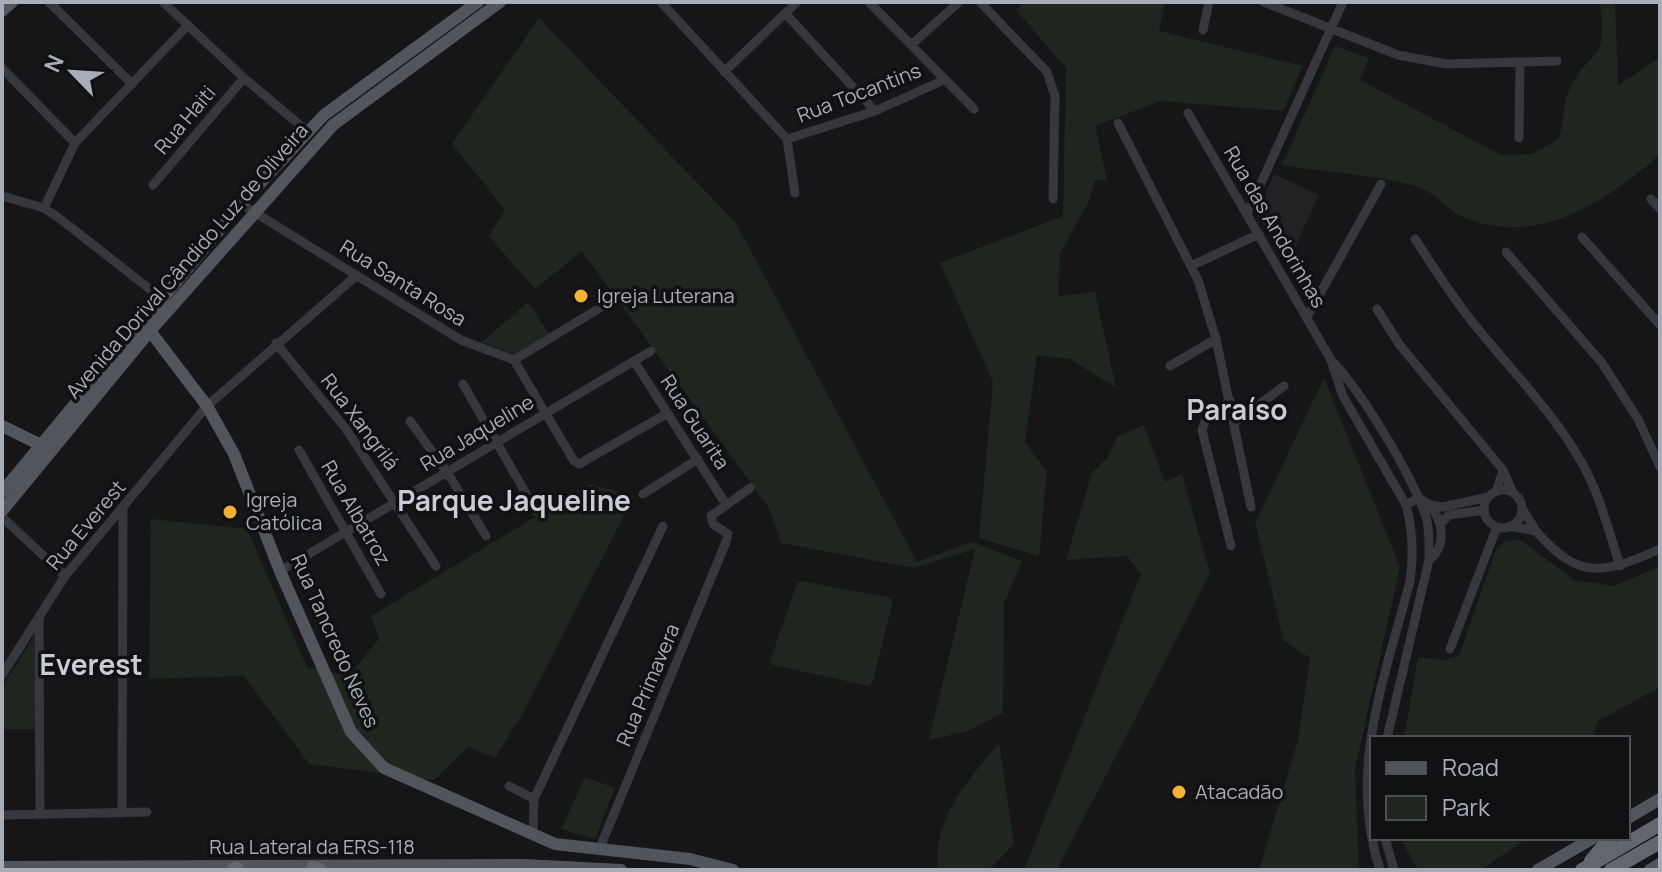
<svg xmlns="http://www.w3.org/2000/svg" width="1662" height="872" font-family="Manrope,sans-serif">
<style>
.built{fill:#222225}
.green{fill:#1e261f}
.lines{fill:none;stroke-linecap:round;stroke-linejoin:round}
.minor{stroke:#37383d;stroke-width:9}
.major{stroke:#53555c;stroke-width:12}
.highway{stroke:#63666e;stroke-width:14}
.poi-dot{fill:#f2b134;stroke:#111113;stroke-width:3}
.labels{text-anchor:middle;stroke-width:7;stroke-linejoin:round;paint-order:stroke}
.street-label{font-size:20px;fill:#a8adb8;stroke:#111113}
.poi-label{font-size:20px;fill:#a8adb8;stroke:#111113;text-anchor:start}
.district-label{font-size:28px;font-weight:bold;fill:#c9ccd4;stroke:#111113}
</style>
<rect width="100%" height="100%" fill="#161618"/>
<path class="built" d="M1274,174L1319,195L1288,262L1256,214Z"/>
<path class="green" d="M1025,2H1165L1159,31L1303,66L1283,111L1161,101L1095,126L1107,180L1095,181L1089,201L1060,253L1058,296L1095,292L1116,388L1070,359L1037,355L1025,442L1047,472L1039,556L979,538L993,382L940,263L1063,216L1066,68L1016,10Z
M1600,2H1615L1618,86L1660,57V154C1607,201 1541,246 1468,219C1449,213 1435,191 1416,186C1374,175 1326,172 1282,165L1335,46L1369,58L1360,80L1501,155L1532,154L1558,139C1565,123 1562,106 1569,90C1591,44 1608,69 1600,2Z
M539,18L736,223L917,562L972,542L1022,561L1004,604L1003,713L968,731L929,740L975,549L914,568L781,543L769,508L582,251L535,289L489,236L505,210L452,144Z
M528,302L549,334L515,355L482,342Z
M1324,378L1400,567L1355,769L1359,870H1259L1298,740L1310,658L1284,641L1255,523Z
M1144,425L1165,482L1182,474L1210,574L1057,870H1024L1141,574L1127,556L1066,560L1092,472L1107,458L1118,436Z
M590,484L634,496L523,713L495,758L468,747L434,780L309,764L244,676L149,679L151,519L247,529L307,667L349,676L379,639L371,616Z
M1519,539L1574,580L1614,586L1660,566V687L1598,721L1592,738H1404L1418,657L1443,660L1459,656L1497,547L1506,541Z
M801,581L888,597L893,601L873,681L869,686L773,665L770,661L797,583Z
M34,636L37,729H2V687Z
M999,743L1014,844L989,870H938C933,817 967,782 999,743Z
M585,777L615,788L595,839L561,829Z
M1400,838H1527L1481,870H1418Z"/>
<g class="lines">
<path class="minor" d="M49,2L132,84
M163,2L244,78L308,132
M661,2L787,139L795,193
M869,2L974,109
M980,2L1047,72L1055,96L1053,199
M1264,2L1398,55L1446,64L1557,61
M785,13L875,111
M1203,30L1209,2
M911,45L959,2
M2,68L75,143
M724,72L797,2
M1188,113L1331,360L1343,396L1406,505C1413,531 1414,554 1410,581C1385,678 1347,771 1380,870
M1118,123L1198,280L1216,339L1251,507
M1519,138L1520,62
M787,139L875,111L944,80
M153,185L244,78
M2,196L44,208L59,218L165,301
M1651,199L1660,209
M241,204L461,340L514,360L574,461L579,464L668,413
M44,208L75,143L188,25
M1247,214L1343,2
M1582,237L1660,325
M1415,239C1434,268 1452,297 1474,324C1512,371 1552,411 1582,463C1600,495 1609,532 1620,566
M1506,252L1602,363L1638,419L1660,467
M1191,266L1259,234
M1377,309L1399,344L1503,470
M1307,317L1381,184
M276,343L346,429L436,566
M514,360L613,300
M634,361L725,503
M1333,362C1363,394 1412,475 1426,517C1430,531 1429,546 1429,560L1387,738
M1170,366L1216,339
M463,384L536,511
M1230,400L1206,419L1202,430L1231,546
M410,421L447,472L486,536
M1234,423L1284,386
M299,450L381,594
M1484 509a19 19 0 1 1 38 0a19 19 0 1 1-38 0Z
M1496,492L1503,470L1513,493
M643,494L698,459
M1406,505L1418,498C1441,507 1451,544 1429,560
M1431,505L1443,507L1488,497
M2,517L65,576
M1440,524L1449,515L1484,510
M1510,526L1536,531L1522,508
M1536,531C1580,582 1605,573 1660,549
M280,571L651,351
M39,618L40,814
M1450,649L1497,527
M2,675L65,576L207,406L357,275
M509,786L534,799L533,834
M534,799L663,526
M122,813L123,510
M2,815L147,812
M1385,838L1394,870
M599,850L726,542L728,534L713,524L711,516L750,488"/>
<path class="major" d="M2,11L12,2
M150,331L207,406L234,454L280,571L351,732L384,768L555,844L690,859L733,870
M2,426L45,447
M2,492L241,204L324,115L478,2
M2,511L150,331L333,125L500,2
M1628,818L1660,799
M2,867L524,865L621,870
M1538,870L1593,838
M1650,870L1660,864"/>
<path class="highway" d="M1591,861L1610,838
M313,868L320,870
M233,870L236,868
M1582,870L1660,824
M1611,870L1660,842"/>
</g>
<g class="poi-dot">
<circle cx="581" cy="296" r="8"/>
<circle cx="230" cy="512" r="8"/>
<circle cx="1179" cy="792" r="8"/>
</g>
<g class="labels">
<g class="street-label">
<text transform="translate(859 93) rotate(-21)" y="7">Rua Tocantins</text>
<text transform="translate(185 120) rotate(-50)" y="7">Rua Haiti</text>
<text transform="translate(1275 227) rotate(60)" y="7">Rua das Andorinhas</text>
<text transform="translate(187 261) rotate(-49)" y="7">Avenida Dorival Cândido Luz de Oliveira</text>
<text transform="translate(403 283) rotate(32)" y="7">Rua Santa Rosa</text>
<text transform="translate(360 422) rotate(53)" y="7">Rua Xangrilá</text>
<text transform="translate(695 422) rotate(57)" y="7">Rua Guarita</text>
<text transform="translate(477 433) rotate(-31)" y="7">Rua Jaqueline</text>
<text transform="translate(356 513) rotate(60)" y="7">Rua Albatroz</text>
<text transform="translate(86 525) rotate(-50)" y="7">Rua Everest</text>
<text transform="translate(335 641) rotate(66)" y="7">Rua Tancredo Neves</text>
<text transform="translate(648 685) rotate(-67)" y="7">Rua Primavera</text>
<text x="312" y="854">Rua Lateral da ERS-118</text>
</g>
<g class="poi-label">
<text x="597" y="303">Igreja Luterana</text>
<text x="246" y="507">Igreja<tspan x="246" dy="23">Católica</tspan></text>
<text x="1195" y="799">Atacadão</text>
</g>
<g class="district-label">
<text x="1237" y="420">Paraíso</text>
<text x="514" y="511">Parque Jaqueline</text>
<text x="91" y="675">Everest</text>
</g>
</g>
<rect width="1662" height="872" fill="none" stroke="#a8adb8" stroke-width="8"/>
<rect x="1370" y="736" width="260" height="104" fill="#111113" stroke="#4d4f55" stroke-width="2"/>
<rect x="1386" y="762" width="40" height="12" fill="#53555c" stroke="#4d4f55" stroke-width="2"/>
<text x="1442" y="776" font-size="24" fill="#a8adb8">Road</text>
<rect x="1386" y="796" width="40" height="24" fill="#1e261f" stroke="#4d4f55" stroke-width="2"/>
<text x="1442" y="816" font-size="24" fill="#a8adb8">Park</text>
<g transform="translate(72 72) rotate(295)" stroke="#111113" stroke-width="6" paint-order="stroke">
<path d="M0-6L14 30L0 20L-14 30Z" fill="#a8adb8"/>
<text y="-12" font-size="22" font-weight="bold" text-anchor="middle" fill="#a8adb8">N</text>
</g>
</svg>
